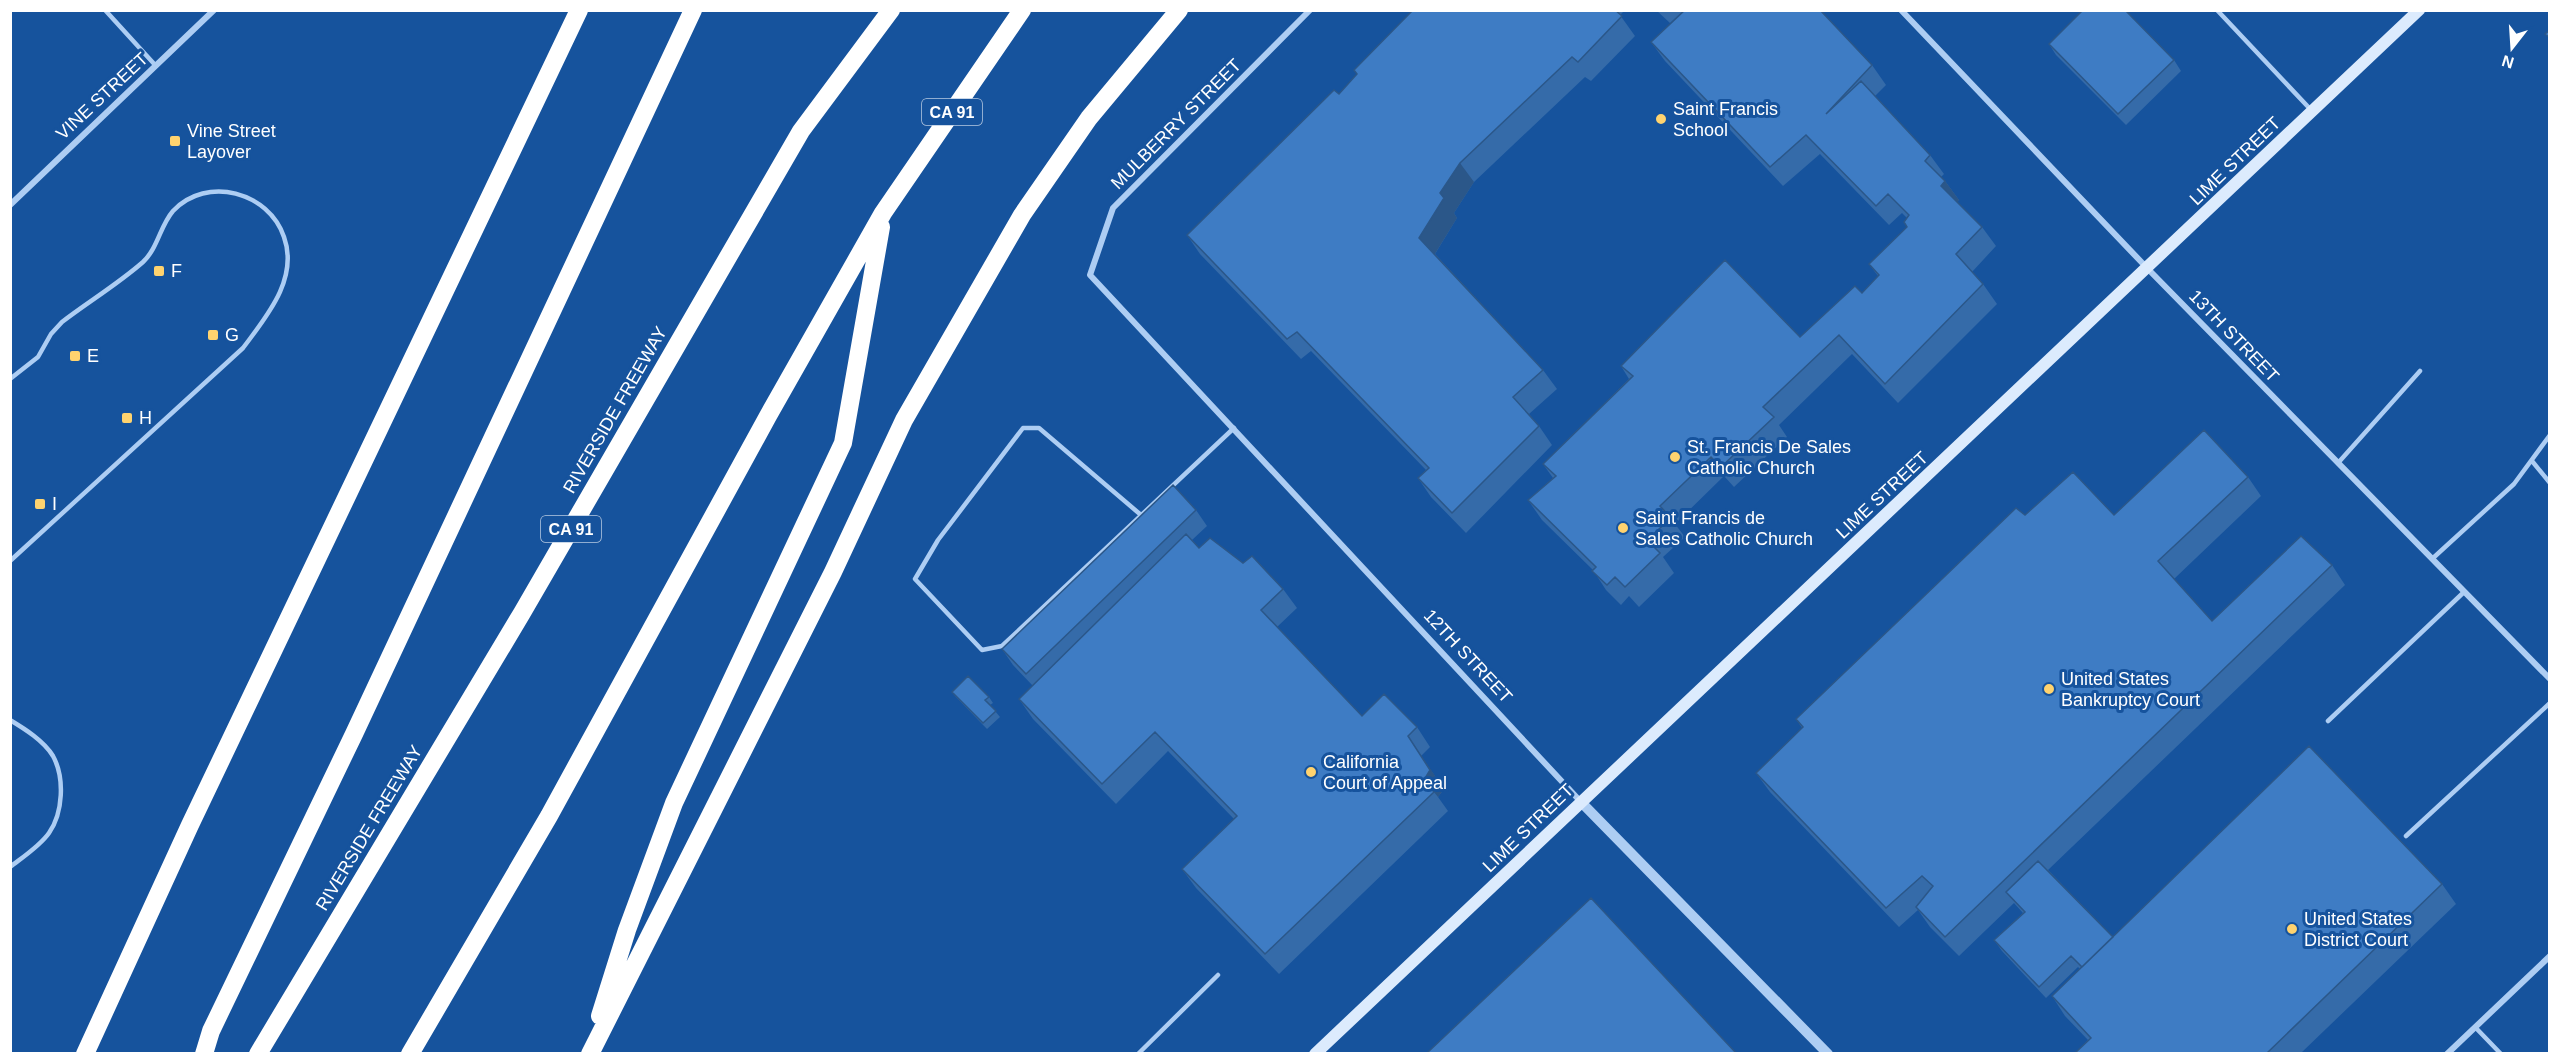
<svg xmlns="http://www.w3.org/2000/svg" width="2560" height="1064" font-family="Arial,sans-serif">
<style>
.lines{fill:none;stroke-linecap:round;stroke-linejoin:round}
.service{stroke:#adcdf3;stroke-width:4.5}
.minor{stroke:#adcdf3;stroke-width:6}
.tertiary{stroke:#adcdf3;stroke-width:10}
.secondary{stroke:#dcebfd;stroke-width:12}
.motorway{stroke:#fff;stroke-width:18}
.wall{fill:#356ba9}
.shaded-wall{fill:#2b5789}
.building{fill:#3e7cc4;stroke:#2b5789;stroke-width:1.5}
.poi-dot{fill:#ffd36f;stroke:#16539d;stroke-width:2}
.labels{text-anchor:middle;stroke-width:6;stroke-linejoin:round;paint-order:stroke}
.shield{fill:#16539d;stroke:#b9cbe2;stroke-width:1.5}
.shield-label{font-size:16px;font-weight:bold;fill:#fff}
.street-label{font-size:18px;fill:#fff;stroke:#16539d}
.poi-label{font-size:18px;fill:#fff;stroke:#16539d;text-anchor:start}
</style>
<rect width="100%" height="100%" fill="#16539d"/>
<g class="lines">
<path class="service" d="M105,10L156,66
M2217,10L2312,111
M10,379L38,357L51,334L62,322C88,302 118,284 143,262C158,248 160,226 173,211C207,175 269,192 284,237C299,279 266,317 243,348L10,561
M2532,461L2550,483
M2338,463L2420,371
M1141,515L1039,428H1023L938,540L915,579L982,650L1002,646L1234,428
M2432,559L2514,484L2550,435
M10,720C25,729 44,741 53,756C65,778 63,813 49,833C40,846 23,857 10,867
M2328,721L2464,592
M2406,836L2550,703
M2475,1027L2501,1054
M1138,1054L1218,975"/>
<path class="minor" d="M1310,10L1113,208L1090,275L1581,802
M1901,10L2148,269L2550,679
M10,205L214,10
M2447,1054L2550,956"/>
<path class="tertiary" d="M1581,802L1828,1054"/>
<path class="secondary" d="M1315,1054L2419,10"/>
<path class="motorway" d="M600,1016L627,930L674,803L843,443L881,227
M85,1054L190,825L579,10
M204,1054L211,1031L354,734L693,10
M258,1054L522,613L801,131L891,10
M410,1054L549,816L768,416L883,213L1022,10
M590,1054L833,572L904,420L1022,215L1089,118L1179,10"/>
</g>
<path class="wall" d="M1413,10H1625L1620,15L1635,36L1591,81L1585,77L1474,182L1454,213L1457,218L1435,254L1543,370L1557,389L1529,414L1539,426L1552,445L1466,533L1431,497L1418,478L1426,470L1311,351L1301,359L1200,254L1187,235L1339,94L1357,74L1354,70Z
M1656,10H1684L1670,23Z
M1651,42L1872,65L1886,85L1875,96L1930,155L1944,174L1941,177L1945,181L1959,200L1957,202L1982,227L1996,246L1972,272L1983,284L1997,304L1898,403L1852,354L1779,425L1787,437L1734,487L1724,476L1675,524L1685,537L1663,557L1674,573L1639,607L1629,596L1621,605L1606,590L1593,570L1542,520L1528,500L1553,478L1543,464L1629,379L1621,366L1800,337L1862,293L1878,276L1869,264L1907,227V218L1902,213L1889,225L1820,154L1783,186L1665,61Z
M2049,44L2174,60L2181,71L2126,125L2056,55Z
M2248,477L2261,496L2174,579L2212,621L2332,565L2345,585L2048,870L2113,937L2442,884L2456,904L2301,1053H2075L2088,1040L2065,1016L2052,996L2080,969L2078,967L2046,998L2002,951L1994,940L2023,913L2014,903L1959,956L1930,927L1918,910L1899,927L1770,792L1756,773L1802,728L1796,719L2025,515H2114Z
M1196,510L1207,526L1192,540L1199,548L1243,563L1283,589L1297,608L1277,627L1362,716L1417,727L1430,747L1421,756L1444,789L1438,797L1448,811L1279,974L1196,888L1182,869L1234,819L1168,751L1116,804L1033,719L1019,699L1033,686L1013,665L1002,649Z
M952,692L989,697L993,703L990,705L1000,717L987,729L956,697Z"/>
<path class="shaded-wall" d="M1460,163L1474,182L1454,213L1457,218L1433,257L1419,238L1440,193Z
M1945,181L1959,200L1955,206L1941,186Z
M1408,736L1444,789L1438,797L1424,780Z"/>
<path class="building" d="M1413,10H1615L1622,16L1578,62L1572,57L1460,163L1440,193L1444,198L1419,238L1543,370L1513,397L1539,426L1452,513L1418,478L1429,468L1297,332L1287,339L1187,235L1334,90L1339,94L1357,74L1354,70Z
M1685,10H1820L1872,65L1826,114L1861,81L1930,155L1925,161L1945,181L1941,186L1982,227L1956,254L1983,284L1885,384L1839,335L1763,407L1774,417L1721,467L1711,457L1660,506L1671,518L1647,540L1660,553L1625,587L1615,577L1607,585L1592,571L1596,567L1528,500L1556,476L1543,464L1633,376L1621,366L1725,260L1800,337L1855,286L1862,293L1879,275L1869,264L1907,227L1904,222L1909,215L1888,194L1876,206L1806,135L1770,167L1651,42Z
M2083,10H2125L2174,60L2118,114L2049,44Z
M2550,30V38L2545,34Z
M2204,430L2248,477L2158,561L2212,621L2301,536L2332,565L1945,937L1916,907L1933,886L1922,876L1886,908L1756,773L1803,727L1796,719L2016,508L2025,515L2073,472L2114,515Z
M1173,485L1196,510L1026,674L1002,649Z
M1186,534L1199,548L1210,538L1243,563L1252,556L1283,589L1261,610L1362,716L1384,694L1417,727L1408,736L1430,770L1424,780L1434,792L1265,954L1182,869L1237,816L1155,732L1102,784L1019,699Z
M968,676L989,697L985,700L996,711L983,723L952,692Z
M2309,746L2442,884L2267,1053H2075L2091,1038L2052,996Z
M2038,861L2113,937L2082,967L2071,956L2039,987L1994,940L2025,912L2006,892Z
M1591,898L1736,1053H1427Z"/>
<g class="poi-dot">
<circle cx="1661" cy="119" r="6"/>
<rect x="169" y="135" width="12" height="12" rx="3"/>
<rect x="153" y="265" width="12" height="12" rx="3"/>
<rect x="207" y="329" width="12" height="12" rx="3"/>
<rect x="69" y="350" width="12" height="12" rx="3"/>
<rect x="121" y="412" width="12" height="12" rx="3"/>
<circle cx="1675" cy="457" r="6"/>
<rect x="34" y="498" width="12" height="12" rx="3"/>
<circle cx="1623" cy="528" r="6"/>
<circle cx="2049" cy="689" r="6"/>
<circle cx="1311" cy="772" r="6"/>
<circle cx="2292" cy="929" r="6"/>
</g>
<g class="labels">
<g class="shield">
<rect x="922" y="99" width="60" height="26" rx="4.5"/>
<rect x="541" y="516" width="60" height="26" rx="4.5"/>
</g>
<g class="shield-label">
<text x="952" y="118">CA 91</text>
<text x="571" y="535">CA 91</text>
</g>
<g class="street-label">
<text transform="translate(102 96) rotate(-43)" y="6">VINE STREET</text>
<text transform="translate(1176 124) rotate(-45)" y="6">MULBERRY STREET</text>
<text transform="translate(2235 161) rotate(-44)" y="6">LIME STREET</text>
<text transform="translate(2234 336) rotate(46)" y="6">13TH STREET</text>
<text transform="translate(615 410) rotate(-60)" y="6">RIVERSIDE FREEWAY</text>
<text transform="translate(1882 495) rotate(-43)" y="6">LIME STREET</text>
<text transform="translate(1468 656) rotate(47)" y="6">12TH STREET</text>
<text transform="translate(369 828) rotate(-59)" y="6">RIVERSIDE FREEWAY</text>
<text transform="translate(1528 828) rotate(-44)" y="6">LIME STREET</text>
</g>
<g class="poi-label">
<text x="1673" y="115">Saint Francis<tspan x="1673" dy="21">School</tspan></text>
<text x="187" y="137">Vine Street<tspan x="187" dy="21">Layover</tspan></text>
<text x="171" y="277">F</text>
<text x="225" y="341">G</text>
<text x="87" y="362">E</text>
<text x="139" y="424">H</text>
<text x="1687" y="453">St. Francis De Sales<tspan x="1687" dy="21">Catholic Church</tspan></text>
<text x="52" y="510">I</text>
<text x="1635" y="524">Saint Francis de<tspan x="1635" dy="21">Sales Catholic Church</tspan></text>
<text x="2061" y="685">United States<tspan x="2061" dy="21">Bankruptcy Court</tspan></text>
<text x="1323" y="768">California<tspan x="1323" dy="21">Court of Appeal</tspan></text>
<text x="2304" y="925">United States<tspan x="2304" dy="21">District Court</tspan></text>
</g>
</g>
<rect width="2560" height="1064" fill="none" stroke="#ffffff" stroke-width="24"/>
<g transform="translate(2512 48) rotate(197)" stroke="#16539d" stroke-width="4.5" paint-order="stroke">
<path d="M0-4.5L10 22L0 15L-10 22Z" fill="#ffffff"/>
<text y="-9" font-size="16" font-weight="bold" text-anchor="middle" fill="#ffffff">N</text>
</g>
</svg>
